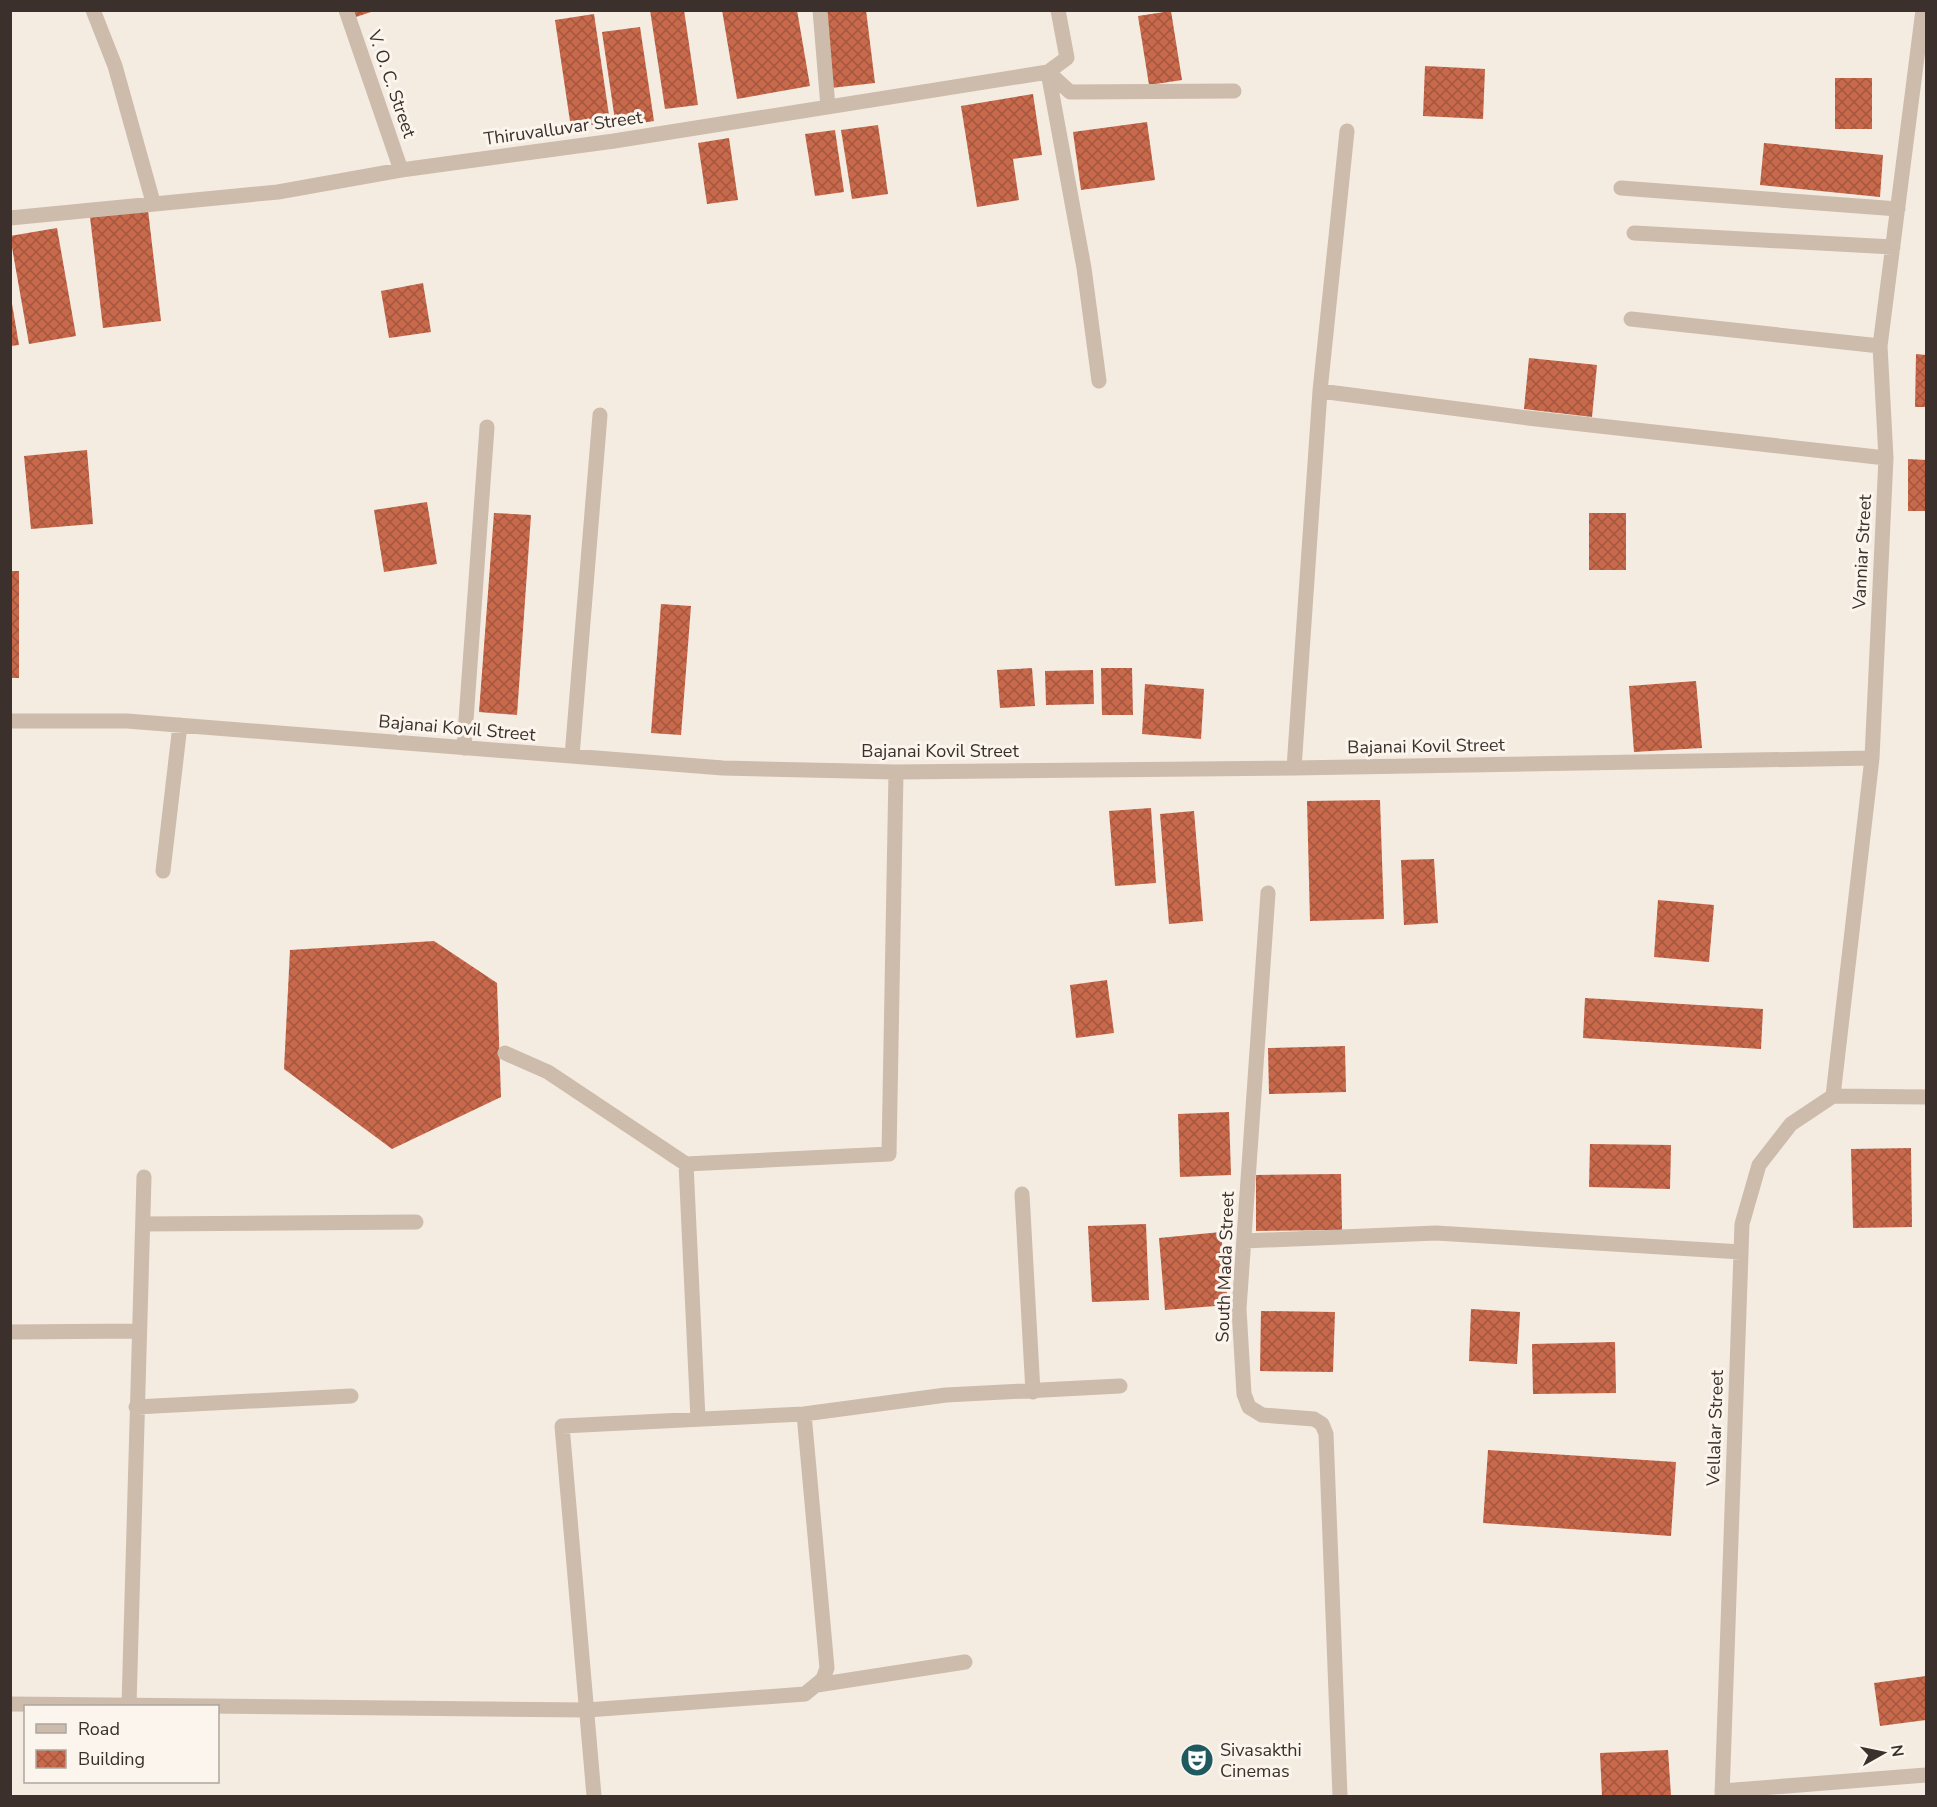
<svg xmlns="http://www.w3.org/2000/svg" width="1937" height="1807" font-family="'Nunito Sans',sans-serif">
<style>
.building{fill:url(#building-cross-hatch)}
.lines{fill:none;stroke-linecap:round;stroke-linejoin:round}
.street{stroke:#cdbbac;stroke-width:15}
.labels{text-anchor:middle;stroke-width:6;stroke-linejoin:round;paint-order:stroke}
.street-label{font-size:18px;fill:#3b302b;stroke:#fbf5ee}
.poi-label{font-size:18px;fill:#3b302b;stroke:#fbf5ee;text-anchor:start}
</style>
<defs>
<pattern id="building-cross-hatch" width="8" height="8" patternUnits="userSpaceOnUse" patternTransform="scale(1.5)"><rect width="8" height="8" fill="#c8694b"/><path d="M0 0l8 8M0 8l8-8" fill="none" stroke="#a4573f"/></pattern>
</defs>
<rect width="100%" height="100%" fill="#f4ebe1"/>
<path class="building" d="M351,10H374V11L353,18Z
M650,10H684L698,105L665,109Z
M722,10H797L810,86L737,99Z
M822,10H866L875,83L831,88Z
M1171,11L1182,80L1149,85L1138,16Z
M594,14L610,122L571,128L555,20Z
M640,27L654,121L616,127L602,32Z
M1425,66L1485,69L1483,119L1423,116Z
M1835,78H1872V129H1835Z
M1033,94L1042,155L1013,159L1019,200L977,207L961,106Z
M1147,122L1155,180L1081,190L1073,132Z
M878,125L888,194L852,199L841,130Z
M835,130L844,192L815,196L805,134Z
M729,138L738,200L707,204L698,143Z
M1764,143L1883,155L1880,197L1760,185Z
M148,210L161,321L103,328L90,217Z
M57,228L76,336L29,344L10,236Z
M423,283L431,332L389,338L381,291Z
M10,292L19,345L10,346Z
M1916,354L1926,355V407H1915Z
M1529,358L1597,365L1592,417L1524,409Z
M87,450L93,524L31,529L24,456Z
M1908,459L1926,460V511H1908Z
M427,502L437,564L384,572L374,510Z
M494,513L531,515L517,715L479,712Z
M1589,513H1626V570H1589Z
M10,571H19V678H10Z
M661,604L691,606L681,735L651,733Z
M1032,668L1035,706L1000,708L997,670Z
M1101,668H1132L1133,715H1102Z
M1093,670L1094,704L1046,705L1045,671Z
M1696,681L1702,748L1634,752L1629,686Z
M1145,684L1204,689L1201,739L1142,734Z
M1380,800L1384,919L1310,921L1307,801Z
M1151,808L1156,883L1115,886L1109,811Z
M1194,811L1203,921L1169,924L1160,814Z
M1434,859L1438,923L1404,925L1401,860Z
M1658,900L1714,905L1709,962L1654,957Z
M434,941L497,983L501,1097L392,1149L284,1069L290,950Z
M1107,980L1114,1033L1076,1038L1070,985Z
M1585,998L1763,1009L1761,1049L1583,1038Z
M1345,1046L1346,1092L1269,1094L1268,1048Z
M1229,1112L1231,1175L1180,1177L1178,1114Z
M1590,1144L1671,1145L1670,1189L1589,1187Z
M1911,1148L1912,1227L1853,1228L1851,1149Z
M1341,1174L1342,1230L1256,1231V1175Z
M1146,1224L1149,1300L1092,1302L1088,1226Z
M1221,1232L1228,1305L1165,1310L1159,1238Z
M1471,1309L1520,1312L1517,1364L1469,1361Z
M1261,1311L1335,1312L1333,1372L1260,1371Z
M1615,1342L1616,1393L1533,1394L1532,1344Z
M1488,1450L1676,1462L1671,1536L1483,1523Z
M1926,1676V1720L1880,1726L1874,1683Z
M1668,1750L1671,1796H1602L1600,1753Z"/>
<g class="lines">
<path class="street" d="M93,10L115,66L153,202
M346,10L401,170
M820,10L828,107
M1048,72L1084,268L1099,381
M1048,72L1070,92L1234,91
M1621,188L1898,209
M10,218L278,192L401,170L614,141L1048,72L1067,58L1058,10
M1634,233L1893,247
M1631,319L1880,346
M1320,391L1528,418L1886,458
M10,721H127L723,768L896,772L1294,768L1872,758
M464,748L487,427
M572,756L600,415
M1294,768L1320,391L1347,131
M163,871L180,725
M1268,893L1239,1309L1244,1394L1249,1407L1262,1415L1314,1419L1322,1424L1326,1434L1340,1796
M505,1053L548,1072L686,1164L889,1154L896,772
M1833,1096L1872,758L1886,458L1880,346L1923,10
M1833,1096L1926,1097
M686,1164L698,1419
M1022,1194L1033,1392
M143,1224L416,1222
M1244,1241L1436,1233L1741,1252
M10,1332L137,1331
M136,1407L351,1396
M817,1685L965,1662
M10,1704L587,1710L805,1694L823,1679L827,1668L804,1414
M129,1705L144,1177
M1722,1791L1926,1775
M594,1796L562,1426L804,1414L946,1395L1120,1386
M1722,1796L1742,1224L1759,1165L1791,1124L1833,1096"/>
</g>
<defs>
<symbol id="theatre-disc" viewBox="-11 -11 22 22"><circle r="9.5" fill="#1f5a5e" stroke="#fbf5ee"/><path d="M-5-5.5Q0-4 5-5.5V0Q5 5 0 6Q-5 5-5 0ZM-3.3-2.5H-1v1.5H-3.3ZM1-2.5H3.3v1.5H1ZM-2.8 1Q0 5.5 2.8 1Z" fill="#fff"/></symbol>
</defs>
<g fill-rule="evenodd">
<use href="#theatre-disc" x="1178" y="1741" width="38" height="38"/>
</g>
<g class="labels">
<g class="street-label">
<text transform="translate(392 84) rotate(71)" y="6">V. O. C. Street</text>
<text transform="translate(563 128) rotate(-8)" y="6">Thiruvalluvar Street</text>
<text transform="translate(1862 552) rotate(-87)" y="6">Vanniar Street</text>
<text transform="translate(457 728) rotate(5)" y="6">Bajanai Kovil Street</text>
<text transform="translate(1426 746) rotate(-1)" y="6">Bajanai Kovil Street</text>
<text x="940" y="757">Bajanai Kovil Street</text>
<text transform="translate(1225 1267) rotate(-88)" y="6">South Mada Street</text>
<text transform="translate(1715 1428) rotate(-88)" y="6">Vellalar Street</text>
</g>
<g class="poi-label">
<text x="1220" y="1756">Sivasakthi<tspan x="1220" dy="21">Cinemas</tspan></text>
</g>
</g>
<rect width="1937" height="1807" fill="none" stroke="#3b302b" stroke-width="24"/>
<rect x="24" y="1705" width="195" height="78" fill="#fbf5ee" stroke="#aea6a0" stroke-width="1.5"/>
<rect x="36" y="1724" width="30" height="9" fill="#cdbbac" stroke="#aea6a0" stroke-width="1.5"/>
<text x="78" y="1735" font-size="18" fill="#3b302b">Road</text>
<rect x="36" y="1750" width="30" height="18" fill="url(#building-cross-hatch)" stroke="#aea6a0" stroke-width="1.5"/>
<text x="78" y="1765" font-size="18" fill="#3b302b">Building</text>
<g transform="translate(1883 1753) rotate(81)" stroke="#fbf5ee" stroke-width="4.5" paint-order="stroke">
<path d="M0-4.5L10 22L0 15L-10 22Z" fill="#3b302b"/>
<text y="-9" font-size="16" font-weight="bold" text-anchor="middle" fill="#3b302b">N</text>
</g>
</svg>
